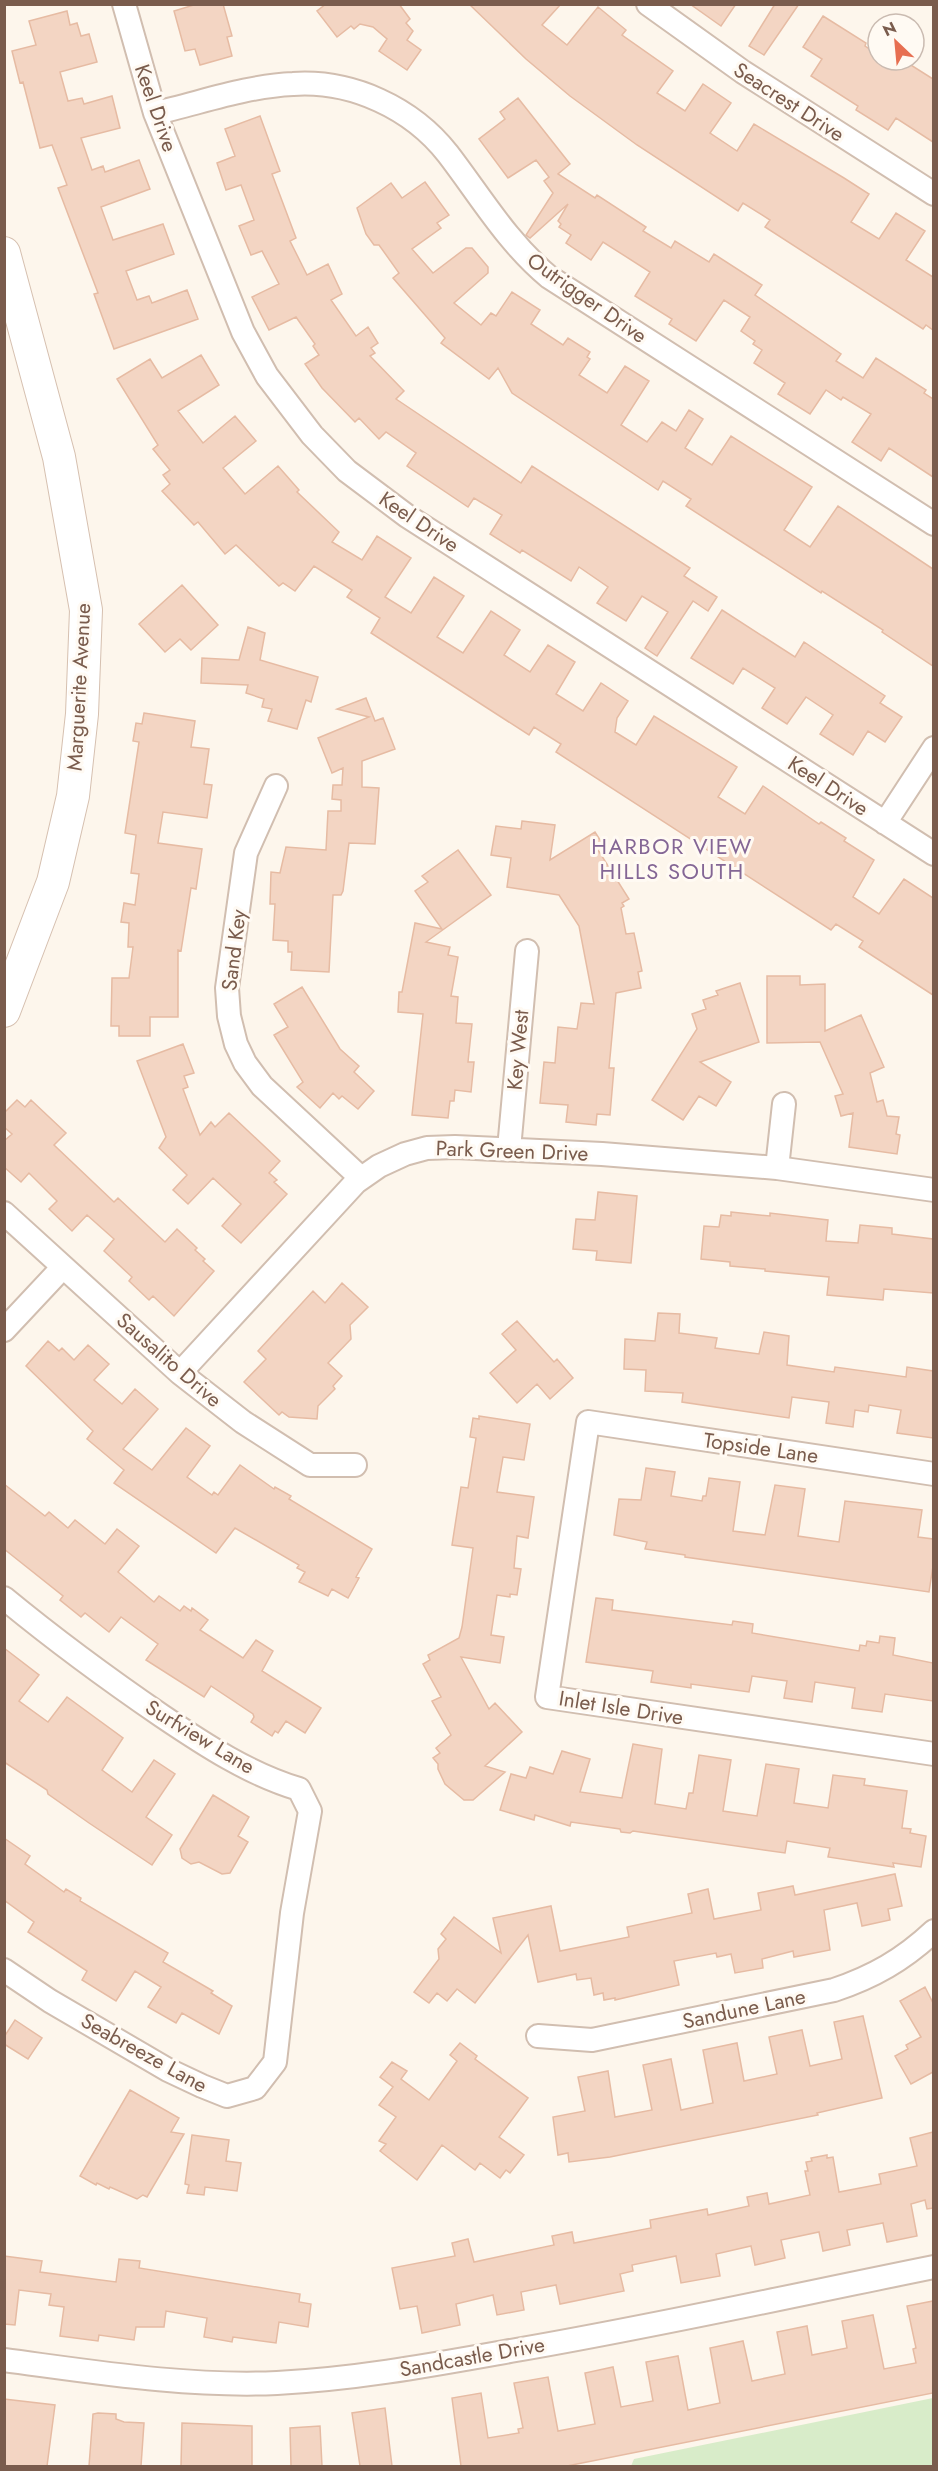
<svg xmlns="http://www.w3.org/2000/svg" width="938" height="2471" font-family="Jost,sans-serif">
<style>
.green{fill:#d8ecc9}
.building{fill:#f3d5c3;stroke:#e6bba3;stroke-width:1.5}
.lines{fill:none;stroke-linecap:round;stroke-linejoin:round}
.street-casing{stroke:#d1beb0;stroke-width:26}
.secondary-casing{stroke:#d6c0b0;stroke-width:34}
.street{stroke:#fff;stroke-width:22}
.secondary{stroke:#fff;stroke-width:32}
.labels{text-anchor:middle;stroke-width:6;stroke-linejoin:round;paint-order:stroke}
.street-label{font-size:21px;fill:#7a5c4d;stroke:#fffaf3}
.neighbourhood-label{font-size:22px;letter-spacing:1.5px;fill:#846695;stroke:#fffaf3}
</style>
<rect width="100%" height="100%" fill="#fdf6ec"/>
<path class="green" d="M933,2398V2466H631L634,2459Z"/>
<path class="building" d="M197,4H223L232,36L227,37L232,56L200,65L195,49L185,51L174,11Z
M326,4H399L410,19L406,23L413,31L407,40L421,50L407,70L379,51L387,39L373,27L360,24L354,29L351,26L337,37L317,11Z
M469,4H561L542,25L567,45L598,7L626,30L622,35L673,71L657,93L685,111L703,84L731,103L710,133L737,151L754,124L844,178L869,194L851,222L879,239L896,213L925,231L906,260L933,277V330L926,325L923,329L765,227L770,220L743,203L738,211L637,145L570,96L526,59Z
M690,4H736L721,26Z
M775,4H799L764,55L749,46Z
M67,11L70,25L77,23L81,36L89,34L97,62L60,72L68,101L82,98L84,104L112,96L120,128L81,138L92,170L103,166L105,172L139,160L150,189L101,207L113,240L163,224L174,254L126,271L137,300L149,296L152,303L187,290L198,319L114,349L94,294L98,293L58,188L67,185L52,145L40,148L23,82L20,83L12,51L36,45L29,21Z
M823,16L866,43L865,46L878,55V60H903L933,79V142L896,118L888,130L856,110L858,106L811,76L822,59L803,47Z
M518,98L570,164L558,174L595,198L597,195L646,227L643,231L671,248L675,241L709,262L714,254L762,285L755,295L841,354L836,361L863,378L876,358L926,390L924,393L933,399V477L889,448L881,461L852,442L871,414L843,397L841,400L826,390L810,414L778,394L785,383L754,363L762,350L753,344L755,341L741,331L750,317L724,300L696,341L669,324L672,319L635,296L650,272L603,242L591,260L566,243L571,235L559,227L561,224L558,221L568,204L530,238L526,235L553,193L544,181L549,177L536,160L508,178L479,139L505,119L500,112Z
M260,116L280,171L272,174L296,238L290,241L307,275L328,264L342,294L331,300L356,336L368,327L378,343L371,348L375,353L370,356L404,391L396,399L521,483L532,466L690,568L684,576L717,597L708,611L693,601L657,656L645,648L668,612L642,596L626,621L597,603L608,587L579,567L571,581L522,550L520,553L490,534L502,515L474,498L468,507L407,466L416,453L386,432L379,439L359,418L355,422L322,388L305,364L319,355L313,346L315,344L296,317L269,330L252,297L279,284L262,251L251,255L239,226L254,220L241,185L226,190L217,163L235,156L225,129Z
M425,182L449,215L437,223L441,228L412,249L433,273L466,248H472L488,267V273L454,303L481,325L491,313L496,316L512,292L540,310L531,324L563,345L568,338L590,352L587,357L590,359L579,375L607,393L625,366L649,381L621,425L647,442L662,422L676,431L689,410L703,419L685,448L712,465L731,436L812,487L784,530L810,547L838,506L933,569V666L882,632L883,630L822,591L821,593L686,506L691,499L663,481L658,490L512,393L498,368L489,379L441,343L445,338L393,278L399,273L379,245H374L366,234L357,208L391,183L402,198Z
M201,355L219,385L178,411L203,443L235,416L256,441L223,468L245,494L278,466L299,490L297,492L339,532L332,542L362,560L377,536L411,558L385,597L411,613L434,577L464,596L437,637L463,653L491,611L520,630L504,655L530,672L548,645L575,662L556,694L583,711L601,683L628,701L617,718L615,732L636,745L654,716L737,767L718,797L745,814L763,786L819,824L821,822L846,838L844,841L874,860L853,897L879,914L904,879L933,898V995L859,947L863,941L836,924L831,930L556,752L561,744L534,727L529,735L371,633L380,618L347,597L352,590L314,566L295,591L283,583L279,586L236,545L225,554L198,522L194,525L162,491L170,484L163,475L170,470L153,449L158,445L117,379L150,359L162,378Z
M182,585L218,625L191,650L180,639L165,652L139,624Z
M722,610L795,657L804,642L885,696L880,703L902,717L885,742L868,731L853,755L820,734L833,715L806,697L787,724L762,708L775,688L743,668L733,684L691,658Z
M248,627L265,633L260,660L318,677L311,702L306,700L297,729L268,721L272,709L262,707L264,699L246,693L248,685L201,683L202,658L239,660Z
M366,698L375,721L383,718L395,749L362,761V787L379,788L375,844L349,843L343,891L341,895H333L329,972L291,970L292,952H288V941L273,940L275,904H270L271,872L280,873L286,847L326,850L328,811H341V800L332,799L333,785H342L343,768L332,773L318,738L369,717L337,709Z
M144,713L195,721L191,747L209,749L204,784L212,785L207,818L163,812L158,843L202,849L196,889L191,888L181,951L178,950V1017H150V1036H119V1026H111L112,978H129L133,947H128L129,923L121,922L124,903L135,905L139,874L131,873L136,835L125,833L139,742L133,741L136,723L142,724Z
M522,821L555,825L550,860L595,832L604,846L598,850L629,899L622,903L624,906L621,908L626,934L634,933L642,971L638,972L641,988L616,993L609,1068H614L610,1115L597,1114L596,1125L566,1122L568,1105L540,1103L544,1062L555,1063L558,1027L577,1029L581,1003L594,1004L579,926L559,895L507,887L511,858L491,855L496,826L521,829Z
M458,850L491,895L426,942L450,947L448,955L458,957L451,996L458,997L456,1023L472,1024L468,1062H474L471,1092L455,1090L454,1101H450L448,1118L412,1115L423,1014L398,1012L399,992H402L415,923L442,929L415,891L428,882L422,876Z
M767,976H800V985L825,984V1031L861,1015L884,1067L870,1073L877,1102L883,1100L887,1116L899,1117L896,1134L900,1135L897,1154L849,1147L853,1113L841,1116L835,1096L843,1094L820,1042L767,1043Z
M740,983L759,1042L700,1062L731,1082L716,1106L699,1096L683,1120L652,1100L697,1029L692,1014L706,1009L703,1000L718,995L716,991Z
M302,987L340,1049L359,1066L354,1072L374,1091L358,1109L342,1096L339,1099L333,1093L320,1108L297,1087L303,1082L274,1035L288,1027L274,1004Z
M183,1044L194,1073L184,1076L188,1087L183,1089L200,1135L211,1122L215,1127L229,1113L280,1161L269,1173L277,1180L274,1182L287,1194L241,1243L222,1226L241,1204L213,1178L188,1204L173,1190L187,1175L159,1148L166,1137L137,1061Z
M17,1100L25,1107L31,1100L66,1133L54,1145L114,1202L118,1198L165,1242L177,1229L197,1248L195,1250L205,1259L203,1261L214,1271L174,1316L153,1296L149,1300L129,1281L132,1277L104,1251L114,1239L87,1215L72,1231L49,1209L57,1201L29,1173L21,1182L4,1167V1141L12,1134L4,1127V1113Z
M598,1192L637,1196L631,1263L596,1260L597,1251L573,1249L576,1219L595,1220Z
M731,1212L770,1216V1213L828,1220L826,1241L858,1243L860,1225L892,1228V1234L933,1239V1293L884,1289L883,1300L827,1295L829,1277L765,1271V1269L730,1266V1262L701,1259L704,1226L719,1227L721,1215L731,1216Z
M342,1283L368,1307L350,1325L351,1339L328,1363L342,1376L333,1386L335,1389L318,1406L317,1419L289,1417L282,1412L279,1415L244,1382L266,1359L258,1351L313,1291L325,1303Z
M658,1313L680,1314L679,1333L717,1338L715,1348L759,1354L764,1332L789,1336L787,1365L834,1372L835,1367L906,1377L907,1367L933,1371V1438L897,1433L901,1410L869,1405L868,1412L855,1410L853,1427L826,1423L829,1402L792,1397L789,1418L682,1402L683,1393L645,1391L646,1370L624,1369L625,1339L655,1341Z
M517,1321L554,1362L557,1359L573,1378L550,1399L537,1384L517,1403L490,1373L516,1350L502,1334Z
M48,1341L59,1351L62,1348L74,1360L88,1345L109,1364L94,1380L122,1404L135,1389L158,1409L123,1449L152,1470L186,1428L210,1446L187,1477L212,1495L214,1492L218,1495L240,1465L274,1489L275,1487L291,1496L289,1499L372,1549L356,1577L359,1578L348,1598L332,1589L328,1596L299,1582L305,1572L297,1568L299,1565L235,1528L216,1553L114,1483L124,1470L87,1439L93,1431L26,1366Z
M479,1416L530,1424L524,1460L503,1457L497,1492L534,1497L528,1538L517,1536L514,1568L521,1569L517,1595L510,1594V1597L497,1595L491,1635L504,1637L500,1663L461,1657L489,1709L495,1703L522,1732L485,1766L505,1772L473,1800H464L445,1784L438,1769V1764L433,1758L440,1753L436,1748L451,1735L432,1701L441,1697L423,1664L430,1660L428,1655L459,1638L462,1627L473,1548L452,1545L461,1487L468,1488L476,1438L470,1437L473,1418L479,1419Z
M646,1468L675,1472L671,1496L702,1501L703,1496H706L709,1478L740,1482L733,1531L765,1535L775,1485L805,1489L798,1536L839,1542L845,1501L922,1510L918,1537L933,1539V1566L929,1592L685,1557V1555L645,1549L647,1542L614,1535L619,1499L641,1500Z
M4,1484L45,1516L49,1512L68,1528L75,1520L105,1544L117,1529L139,1546L118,1572L154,1602L159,1596L180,1611L184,1606L191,1611L192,1608L208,1620L200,1630L243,1658L256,1640L273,1651L262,1671L321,1708L305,1733L286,1721L278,1733L275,1731L272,1736L251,1722L254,1717L253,1714L211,1686L204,1697L146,1660L158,1644L121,1617L109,1632L85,1613L81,1617L60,1600L63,1596L4,1549Z
M596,1598L613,1600L612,1610L732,1625L733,1621L753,1624L752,1633L859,1651L860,1645L866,1646L867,1641L879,1643L880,1636L895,1638L893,1655L933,1663V1701L885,1694L882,1712L852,1708L855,1688L815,1682L812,1702L784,1698L787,1681L752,1676L749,1692L691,1684V1688L651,1682L653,1671L586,1662Z
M4,1648L39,1675L19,1701L48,1722L67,1697L123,1738L102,1770L132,1792L154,1760L175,1774L146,1817L172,1835L152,1865L89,1823L48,1794L47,1790L4,1762Z
M633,1744L662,1749L655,1804L686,1809L689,1793H693L699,1755L731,1760L723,1811L757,1816L766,1764L799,1769L794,1803L828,1808L833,1775L865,1779L864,1785L907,1791L902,1828L911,1829L910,1833L926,1836L921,1867L893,1863L894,1867L828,1857L830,1848L787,1841L785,1853L633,1831L630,1833L621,1832L620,1829L571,1822L570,1826L535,1815L534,1820L500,1810L511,1774L526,1778L530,1767L553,1774L562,1751L590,1759L580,1792L622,1798Z
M213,1795L249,1817L238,1836L248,1842L230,1873L222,1874L199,1862L191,1864L182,1858L180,1849Z
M4,1838L30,1856L25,1864L64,1892L66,1889L81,1898L80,1901L168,1953L163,1962L213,1991L211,1993L232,2006L219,2034L182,2013L176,2023L148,2007L161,1987L135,1971L116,2001L82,1980L87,1971L28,1932L34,1922L4,1900Z
M895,1874L902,1906L888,1909L890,1920L862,1926L857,1903L824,1910L830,1950L794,1957L793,1951L762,1959L763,1968L735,1973L731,1954L717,1957L716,1953L674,1961L679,1985L615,2000V1998L604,2000L603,1993L594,1995L591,1978L577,1980L576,1974L538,1982L528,1935L475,2003L457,1989L447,2001L437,1993L429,2003L414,1992L439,1959L438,1949L446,1939L441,1934L454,1917L501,1953L493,1918L551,1906L560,1951L629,1937L627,1927L692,1913L688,1894L708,1889L714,1919L761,1910L758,1893L793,1886L795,1895Z
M925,1987L933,2003V2072L911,2084L895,2056L908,2049L906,2045L921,2037L900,2001Z
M863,2016L882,2098L817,2113L818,2115L610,2157L569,2162L568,2153L558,2155L553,2117L585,2111L578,2077L608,2071L615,2117L652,2110L643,2065L671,2059L681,2110L713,2103L703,2050L737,2043L744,2081L777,2074L769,2037L802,2030L810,2066L842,2059L834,2022Z
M15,2020L42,2038L28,2059L4,2044V2037Z
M460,2043L477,2056L475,2059L528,2098L499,2137L524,2155L510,2173L506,2170L500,2178L480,2163L475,2170L442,2145L417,2180L380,2151L386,2144L379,2141L396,2117L379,2105L393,2087L380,2077L392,2062L407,2071L401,2079L429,2100L457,2061L450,2055Z
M130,2090L179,2118L171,2132L184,2134L147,2197L143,2195L137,2199L110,2187L109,2189L97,2183L96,2185L80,2176Z
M933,2132V2208L927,2209L925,2200L911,2204L917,2236L887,2242L883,2223L847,2230L850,2245L823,2251L819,2232L781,2240L785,2258L755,2265L751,2246L716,2254L720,2276L681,2283L676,2256L632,2265L633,2271L620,2274L624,2291L560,2304L556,2285L521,2292L524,2310L497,2315L493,2295L456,2304L460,2325L422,2333L417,2306L400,2309L392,2268L455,2256L452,2243L468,2239L474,2262L554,2245L552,2236L572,2232L574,2243L651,2228L650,2220L707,2209L708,2215L749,2206L747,2197L767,2193L769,2204L810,2195L805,2171H808L806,2162L812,2161L811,2158L827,2155V2158L833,2157L839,2192L881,2184L879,2174L917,2166L910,2138Z
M192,2135L229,2140L226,2161L241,2163L237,2191L205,2187L204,2195L187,2193L189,2185L185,2184Z
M4,2256L42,2261L40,2272L116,2282L119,2259L140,2261L139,2268L300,2294L299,2302L311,2304L308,2327L279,2322L276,2343L233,2337L232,2342L204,2337L207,2318L166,2311L164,2327H136L134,2340L99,2335L98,2341L60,2336L64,2307L49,2305L51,2294L19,2290L15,2325L4,2324Z
M933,2301V2393L567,2466H461L452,2398L481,2393L488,2438L519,2433L518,2429L523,2428L514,2383L548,2377L558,2431L595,2424L585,2373L613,2367L621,2407L653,2401L646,2362L678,2356L688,2410L720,2403L710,2348L743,2341L752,2381L785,2374L777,2332L807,2326L812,2355L847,2348L842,2321L873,2315L884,2369L916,2363L913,2349L916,2348L907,2306Z
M4,2399L55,2405L47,2466H4Z
M385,2408L392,2466H360L352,2413Z
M98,2413L116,2414V2419L124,2422L144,2423L141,2466H89L93,2414Z
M182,2423L252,2426V2466H181Z
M320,2426L322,2466H291L290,2428Z"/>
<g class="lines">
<defs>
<path id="street" d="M124,4L155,113L243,332L267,376L312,435L347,471L407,516L934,854
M648,4L743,72L934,194
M155,113C200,103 247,86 293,84C352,80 412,108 448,154C481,197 507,242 549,277L934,524
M276,786L246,853L227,988L229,1016L236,1044L245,1063L262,1086L361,1178
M885,823L934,748
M509,1149L527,951
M777,1168L784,1104
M4,1213L180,1373L243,1422L310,1465H355
M4,1330L63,1267
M180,1373L356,1182L379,1166L405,1154L427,1148L455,1147L602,1154L777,1168L934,1190
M934,1474L588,1422L547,1697L934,1754
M4,1598C55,1640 108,1679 162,1716C205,1745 249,1774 299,1789L310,1811L292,1913L275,2062L255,2088L227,2096L202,2086L168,2070L50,2001L4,1970
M538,2036L592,2040L834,1990C873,1977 903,1960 934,1931
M4,2360C95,2372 186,2387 277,2383C358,2379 437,2364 516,2350C656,2326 795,2295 934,2267"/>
<path id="secondary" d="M4,253L59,457L86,610L82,714L73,796L53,882L4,1011"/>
</defs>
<use href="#street" class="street-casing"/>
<use href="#secondary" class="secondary-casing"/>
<use href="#street" class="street"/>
<use href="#secondary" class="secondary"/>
</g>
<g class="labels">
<g class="street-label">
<text transform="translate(789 102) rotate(33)" y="7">Seacrest Drive</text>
<text transform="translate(156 108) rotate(71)" y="7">Keel Drive</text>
<text transform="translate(587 298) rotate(35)" y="7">Outrigger Drive</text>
<text transform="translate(419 522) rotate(34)" y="7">Keel Drive</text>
<text transform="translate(79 687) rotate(-87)" y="7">Marguerite Avenue</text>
<text transform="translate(828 786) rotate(33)" y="7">Keel Drive</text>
<text transform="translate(234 950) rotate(-83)" y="7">Sand Key</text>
<text transform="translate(518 1050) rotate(-85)" y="7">Key West</text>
<text transform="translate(512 1151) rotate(2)" y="7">Park Green Drive</text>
<text transform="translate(169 1360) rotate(41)" y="7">Sausalito Drive</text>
<text transform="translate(761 1448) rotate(8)" y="7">Topside Lane</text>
<text transform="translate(621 1708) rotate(9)" y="7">Inlet Isle Drive</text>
<text transform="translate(200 1737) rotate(31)" y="7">Surfview Lane</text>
<text transform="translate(744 2009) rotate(-12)" y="7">Sandune Lane</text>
<text transform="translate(144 2053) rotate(29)" y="7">Seabreeze Lane</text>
<text transform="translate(472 2357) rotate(-10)" y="7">Sandcastle Drive</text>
</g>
<g class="neighbourhood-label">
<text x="672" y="854">HARBOR VIEW<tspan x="672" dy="25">HILLS SOUTH</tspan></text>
</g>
</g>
<rect width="938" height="2471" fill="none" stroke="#7a5c4d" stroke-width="12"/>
<g transform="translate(896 42) rotate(334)"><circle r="28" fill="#fffaf3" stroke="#cabbb1" stroke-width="1.5"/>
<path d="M0-4.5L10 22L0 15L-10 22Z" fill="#e76f51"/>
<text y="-9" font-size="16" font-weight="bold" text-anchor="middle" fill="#7a5c4d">N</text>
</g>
</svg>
